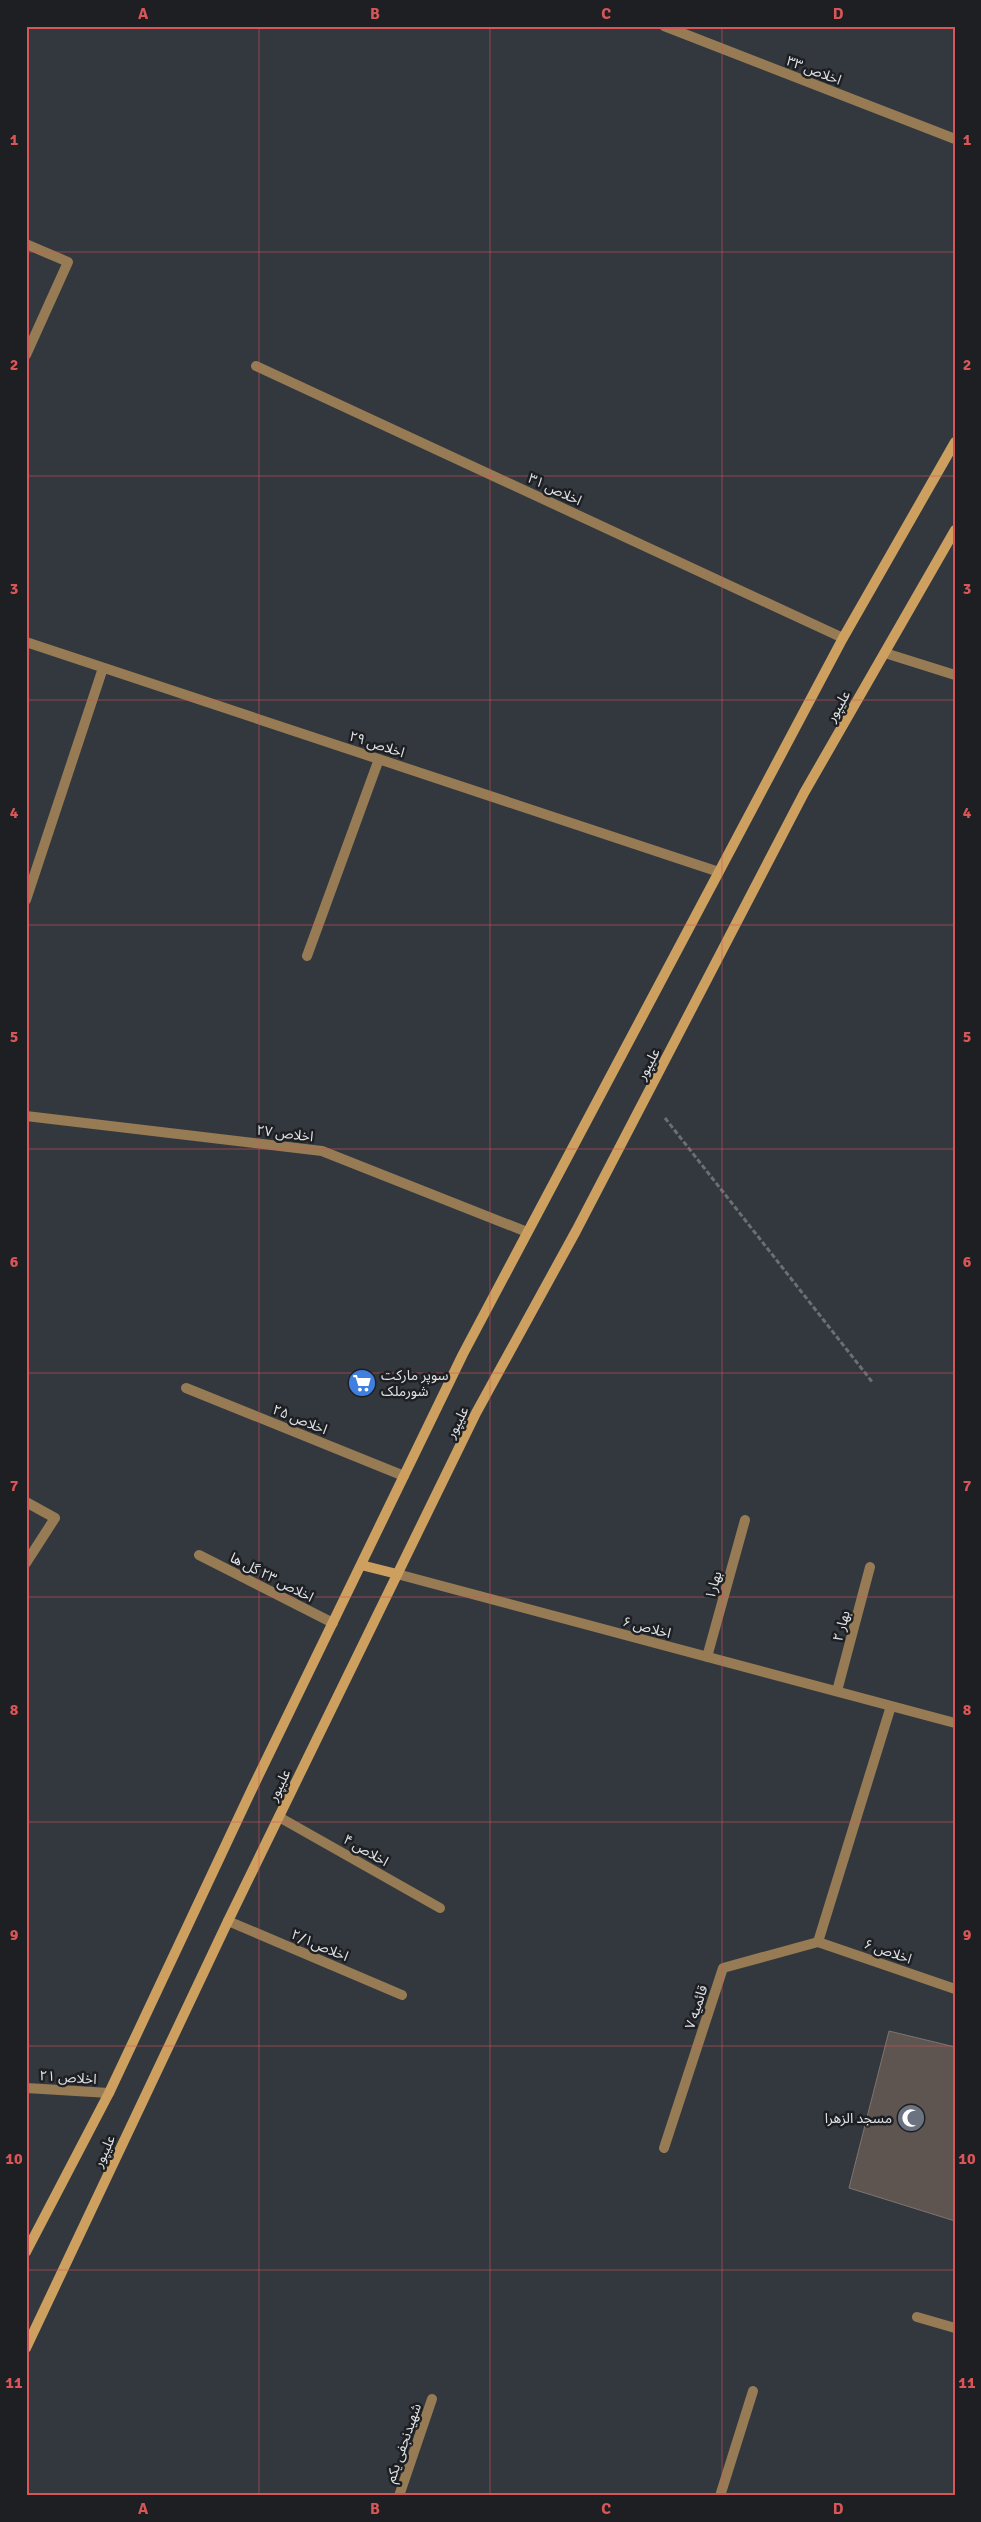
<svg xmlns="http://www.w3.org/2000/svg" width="981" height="2522" font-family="Signika,'Noto Sans Arabic',sans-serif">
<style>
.building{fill:#5e5551;stroke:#7e7470}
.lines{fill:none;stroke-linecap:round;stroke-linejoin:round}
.path{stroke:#6a6f74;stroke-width:3;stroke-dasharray:5 2.5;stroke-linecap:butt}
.minor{stroke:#977b54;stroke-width:10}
.secondary{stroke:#cda060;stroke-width:10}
.grid{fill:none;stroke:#d85658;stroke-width:1;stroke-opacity:0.55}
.labels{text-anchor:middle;stroke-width:5;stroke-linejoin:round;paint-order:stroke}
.street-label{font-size:14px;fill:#dfe2e6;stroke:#1d1f22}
.poi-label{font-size:14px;fill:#dfe2e6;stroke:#1d1f22;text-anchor:start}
.neatline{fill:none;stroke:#d85658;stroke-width:2}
.grid-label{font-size:16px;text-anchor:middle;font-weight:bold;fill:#d85658}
</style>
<rect width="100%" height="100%" fill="#33383e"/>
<path class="building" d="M889,2031L955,2047V2221L849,2188Z"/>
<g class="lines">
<path class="path" d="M665,1118L873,1383"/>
<path class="minor" d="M664,26L955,139
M26,244L68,262L26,355
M256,366L843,638
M26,642L719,872
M885,653L955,675
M26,900L103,668
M307,956L379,759
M26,1116L322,1151L527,1232
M186,1388L404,1476
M26,1502L55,1518L26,1563
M199,1555L333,1623
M397,1574L955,1723
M707,1657L745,1520
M837,1691L870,1567
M891,1706L818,1942L955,1989
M279,1817L440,1908
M228,1921L402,1995
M26,2088L109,2093
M664,2148L723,1968L818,1942
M917,2317L955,2328
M399,2496L432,2399
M720,2496L753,2391"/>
<path class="secondary" d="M361,1565L397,1574
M26,2252L109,2093L253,1787L463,1354L843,638L955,442
M26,2348L228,1921L476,1413L576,1231L804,793L955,530"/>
</g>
<path class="grid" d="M259,26V2496M490,26V2496M722,26V2496M26,252H955M26,476H955M26,700H955M26,925H955M26,1149H955M26,1373H955M26,1597H955M26,1822H955M26,2046H955M26,2270H955"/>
<defs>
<symbol id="supermarket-disc" viewBox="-11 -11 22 22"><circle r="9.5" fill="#3f7fe0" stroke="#1d1f22"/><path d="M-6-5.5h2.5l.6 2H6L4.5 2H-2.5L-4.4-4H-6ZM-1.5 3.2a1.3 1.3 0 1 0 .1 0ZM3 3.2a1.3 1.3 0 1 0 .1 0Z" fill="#fff"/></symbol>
<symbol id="mosque-disc" viewBox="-11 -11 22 22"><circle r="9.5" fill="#6b7280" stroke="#1d1f22"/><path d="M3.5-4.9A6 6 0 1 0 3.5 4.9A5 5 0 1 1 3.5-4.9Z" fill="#fff"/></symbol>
</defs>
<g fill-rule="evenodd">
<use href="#supermarket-disc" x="346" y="1367" width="32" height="32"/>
<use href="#mosque-disc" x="895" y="2102" width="32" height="32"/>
</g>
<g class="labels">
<g class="street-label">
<text transform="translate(814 70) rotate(21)" y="5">اخلاص ۳۳</text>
<text transform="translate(555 489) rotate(25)" y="5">اخلاص ۳۱</text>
<text transform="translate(838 706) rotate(-60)" y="5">علیپور</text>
<text transform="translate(377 744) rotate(18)" y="5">اخلاص ۲۹</text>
<text transform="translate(648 1064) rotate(-62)" y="5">علیپور</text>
<text transform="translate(285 1133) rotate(7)" y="5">اخلاص ۲۷</text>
<text transform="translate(300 1419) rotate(22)" y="5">اخلاص ۲۵</text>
<text transform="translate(457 1422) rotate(-63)" y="5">علیپور</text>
<text transform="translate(272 1577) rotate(27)" y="5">اخلاص ۲۳ گل ها</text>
<text transform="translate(713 1585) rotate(-74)" y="5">بهار۱</text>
<text transform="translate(841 1626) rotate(-75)" y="5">بهار ۲</text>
<text transform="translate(647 1627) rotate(15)" y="5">اخلاص ۶</text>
<text transform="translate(279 1785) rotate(-64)" y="5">علیپور</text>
<text transform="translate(366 1850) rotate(30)" y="5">اخلاص ۴</text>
<text transform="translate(320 1945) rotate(23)" y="5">اخلاص۲/۱</text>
<text transform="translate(888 1951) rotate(19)" y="5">اخلاص ۶</text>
<text transform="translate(696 2007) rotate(-72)" y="5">قائمیه ۷</text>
<text transform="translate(68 2077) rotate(4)" y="5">اخلاص ۲۱</text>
<text transform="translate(104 2151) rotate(-65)" y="5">علیپور</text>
<text transform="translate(403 2443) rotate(-71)" y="5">شهیدنجفی یکم</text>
</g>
<g class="poi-label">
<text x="381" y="1380">سوپر مارکت<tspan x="381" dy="16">شورملک</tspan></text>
<text x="892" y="2123" text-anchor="end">مسجد الزهرا</text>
</g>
</g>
<rect width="981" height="2522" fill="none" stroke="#1d1f22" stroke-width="55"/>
<rect x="28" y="28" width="926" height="2466" class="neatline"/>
<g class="grid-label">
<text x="143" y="19">A</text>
<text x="375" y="19">B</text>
<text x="606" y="19">C</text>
<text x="838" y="19">D</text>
<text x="14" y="145">1</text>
<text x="967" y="145">1</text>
<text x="14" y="370">2</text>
<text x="967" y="370">2</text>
<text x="14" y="594">3</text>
<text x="967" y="594">3</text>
<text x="14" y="818">4</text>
<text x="967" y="818">4</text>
<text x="14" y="1042">5</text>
<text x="967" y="1042">5</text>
<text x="14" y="1267">6</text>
<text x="967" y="1267">6</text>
<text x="14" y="1491">7</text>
<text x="967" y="1491">7</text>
<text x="14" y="1715">8</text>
<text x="967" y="1715">8</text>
<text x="14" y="1940">9</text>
<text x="967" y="1940">9</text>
<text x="14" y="2164">10</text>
<text x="967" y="2164">10</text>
<text x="14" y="2388">11</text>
<text x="967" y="2388">11</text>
<text x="143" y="2514">A</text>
<text x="375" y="2514">B</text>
<text x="606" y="2514">C</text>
<text x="838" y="2514">D</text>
</g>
</svg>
